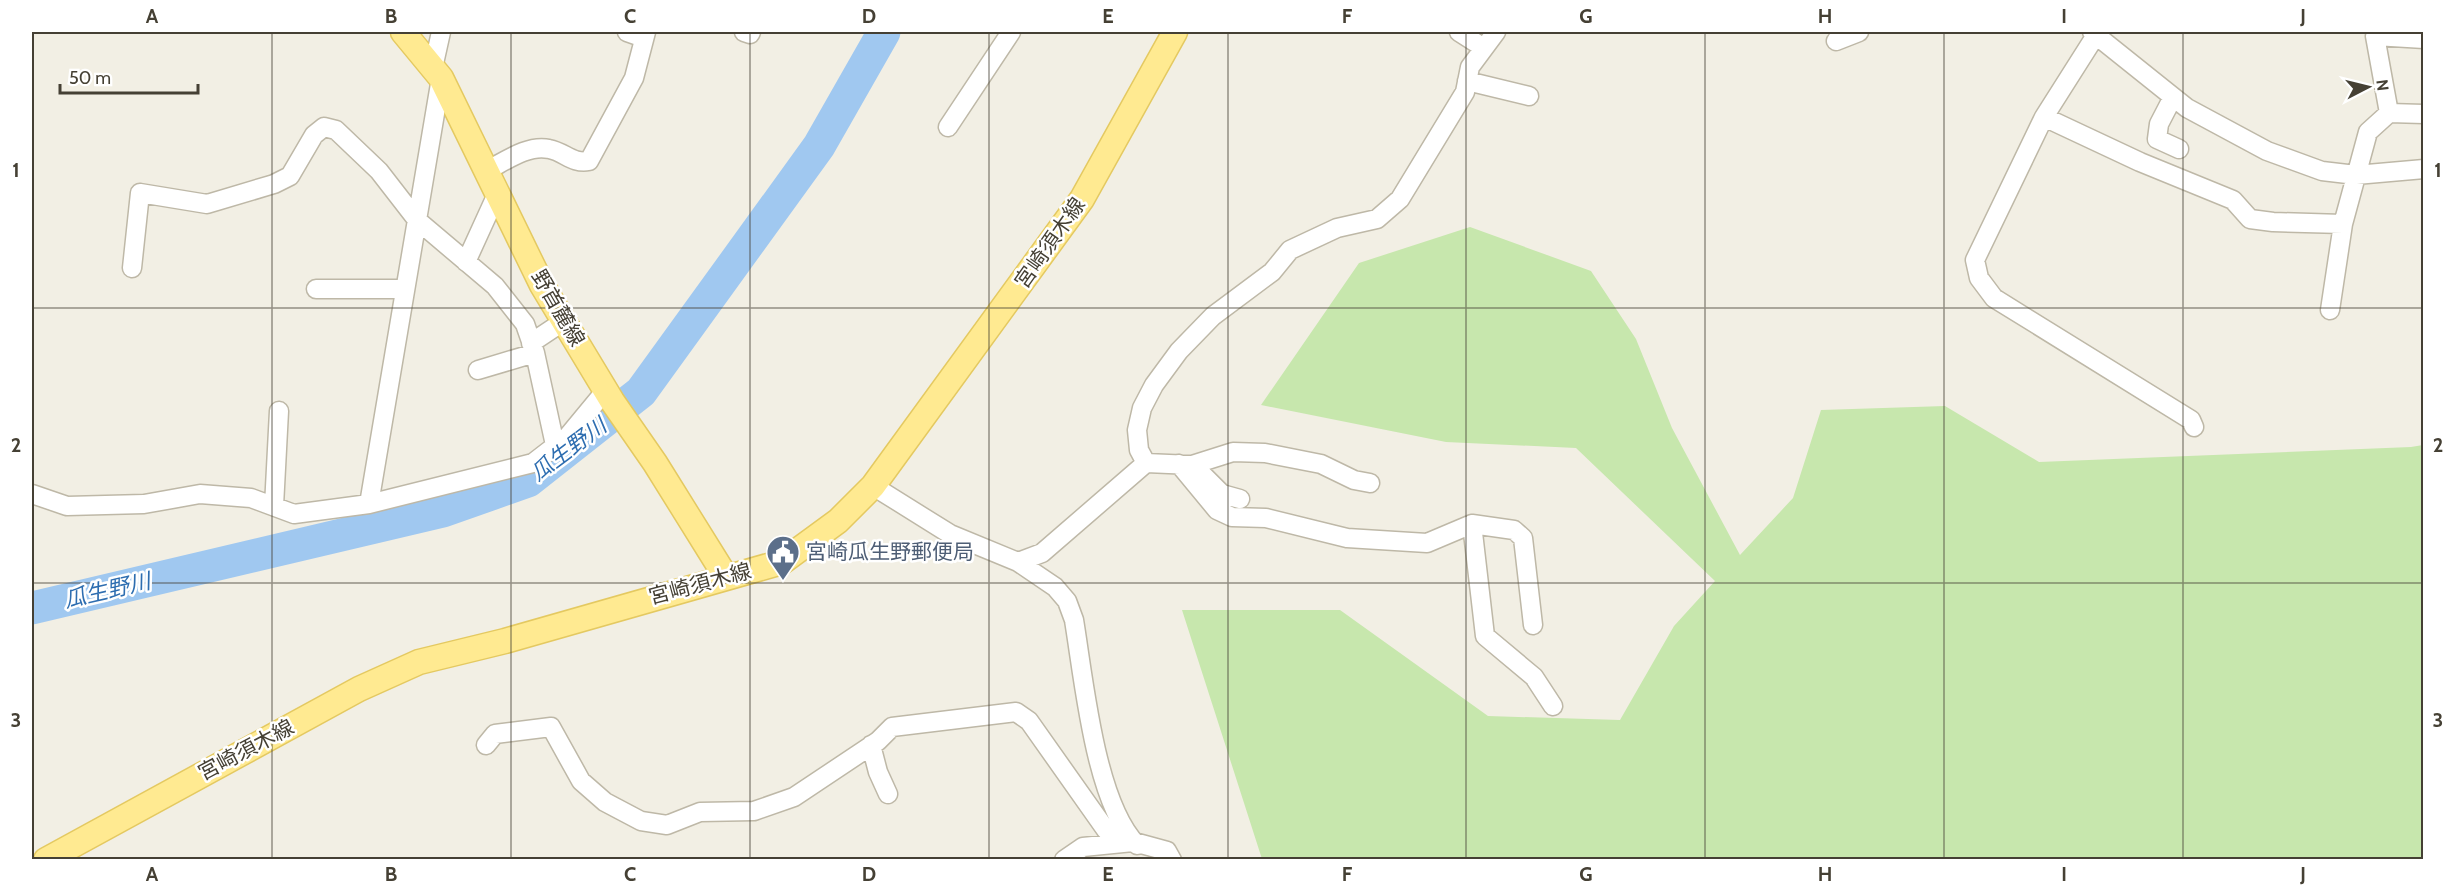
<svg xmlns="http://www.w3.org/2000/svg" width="2455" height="891" font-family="Cabin,'Noto Sans JP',sans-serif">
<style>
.green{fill:#c7e7ad}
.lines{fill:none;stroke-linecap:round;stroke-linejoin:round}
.river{stroke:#a0c8f0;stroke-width:33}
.minor-casing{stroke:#beb8a7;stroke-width:21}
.major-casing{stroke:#e4c961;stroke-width:27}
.minor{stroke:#fff;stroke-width:18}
.major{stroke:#ffea91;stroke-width:24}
.grid{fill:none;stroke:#454034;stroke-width:1.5;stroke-opacity:0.55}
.labels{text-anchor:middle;stroke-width:5;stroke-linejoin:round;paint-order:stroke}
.street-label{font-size:21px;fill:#454034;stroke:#fff}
.service-label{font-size:21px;fill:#4e5e75;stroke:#fff;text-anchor:start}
.water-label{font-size:22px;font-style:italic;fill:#2d6db0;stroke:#fff}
.neatline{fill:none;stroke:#454034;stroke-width:2}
.grid-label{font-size:20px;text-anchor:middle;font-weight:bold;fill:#454034}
</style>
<rect width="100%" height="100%" fill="#f2efe4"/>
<path class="green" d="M1470,227L1591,271L1636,339L1672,428L1740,555L1793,498L1821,410L1945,406L2039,462L2411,447L2423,445V859H1262L1182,610H1340L1488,716L1620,720L1674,626L1715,581L1576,448L1446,442L1261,405L1359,263Z"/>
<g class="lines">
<path class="river" d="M32,608L443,511L528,481L641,392L819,146L884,32"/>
<defs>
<path id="minor" d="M627,32L644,38
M744,32L750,34L751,32
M1459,32L1484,48
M2092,32L2187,108L2267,151L2322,171L2356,175L2424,169
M2096,35L2044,117L2140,162L2233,200L2250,219L2273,222L2343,224
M1836,41L1859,32
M433,68L441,32
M1467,81L1529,96
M2173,97L2159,124L2157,139L2179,149
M2389,113L2375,36L2424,39
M2044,117L1975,260L1979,278L1994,298L2191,420L2194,427
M948,127L1011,32
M486,171C504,162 528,144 549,149C565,152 572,164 589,161L634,78L646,32
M466,262L497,194
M132,268L140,193L207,204L274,184L290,176L314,135L324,127L336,130L379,171L417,220L495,286L525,324L535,353L555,445
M316,289H405
M2330,310L2343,224L2368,132L2389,113L2424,114
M531,343L564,321
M478,370L535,353
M1146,463L1192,465L1233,452L1265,453L1321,464L1354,480L1370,483
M1179,464L1217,510L1232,517L1266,518L1347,538L1427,543L1472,524L1514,530L1523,538L1533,625
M1194,466L1222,494L1240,499
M873,486L950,534L1018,562L1055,587L1067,601L1074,620C1084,680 1095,802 1137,845
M32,494L67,506L144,504L200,494L251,498L294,514L369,504L533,463L568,436L606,390
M369,504L441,78
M274,506L279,411
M1472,524L1485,636L1534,677L1553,706
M1018,562L1042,553L1146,463L1139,450L1137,430L1142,408L1154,385L1179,351L1213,316L1272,272L1290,250L1337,228L1377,219L1400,199L1465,92L1470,67L1496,32
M486,745L495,734L551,727L581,781L605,802L641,821L667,825L700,812L754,811L794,797L878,741L892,727L1016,712L1029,721L1106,830L1134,842L1167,851L1172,860
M871,745L878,772L888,794
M1064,860L1083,847L1133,842"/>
<path id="major" d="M403,32L441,78L542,285L612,401L655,463L726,577
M46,860L359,689L419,662L505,641L782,562L838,521L873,486L1082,199L1175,32"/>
</defs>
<use href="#minor" class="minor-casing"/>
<use href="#major" class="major-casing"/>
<use href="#minor" class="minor"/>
<use href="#major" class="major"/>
</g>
<path class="grid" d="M272,32V860M511,32V860M750,32V860M989,32V860M1228,32V860M1466,32V860M1705,32V860M1944,32V860M2183,32V860M32,308H2424M32,583H2424"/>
<defs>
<symbol id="civic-pin" viewBox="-11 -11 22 30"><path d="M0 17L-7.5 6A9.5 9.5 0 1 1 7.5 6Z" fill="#5c6f8a" stroke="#fff"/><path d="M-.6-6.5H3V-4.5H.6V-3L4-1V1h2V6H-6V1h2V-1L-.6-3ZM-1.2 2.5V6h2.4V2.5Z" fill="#fff"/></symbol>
</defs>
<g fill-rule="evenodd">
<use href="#civic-pin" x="764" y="533" width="38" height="52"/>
</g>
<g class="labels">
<g class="street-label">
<text transform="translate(1050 243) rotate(-55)" y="7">宮崎須木線</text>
<text transform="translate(558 308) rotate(60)" y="7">野首麓線</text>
<text transform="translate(700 584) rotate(-15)" y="7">宮崎須木線</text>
<text transform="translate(246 750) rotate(-28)" y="7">宮崎須木線</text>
</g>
<g class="service-label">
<text x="806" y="559">宮崎瓜生野郵便局</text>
</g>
<g class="water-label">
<text transform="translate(568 449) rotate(-37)" y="8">瓜生野川</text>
<text transform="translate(107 590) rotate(-13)" y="8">瓜生野川</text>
</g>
</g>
<rect width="2455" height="891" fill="none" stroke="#ffffff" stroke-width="66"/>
<g transform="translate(2368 87) rotate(83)" stroke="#ffffff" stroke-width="4.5" paint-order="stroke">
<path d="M0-4.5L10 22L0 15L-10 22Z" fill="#454034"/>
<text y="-9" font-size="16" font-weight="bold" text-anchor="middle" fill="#454034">N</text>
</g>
<path d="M60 84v9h138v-9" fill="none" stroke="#454034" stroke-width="3"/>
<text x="69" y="84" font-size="18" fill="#454034" stroke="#ffffff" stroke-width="4.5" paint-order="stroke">50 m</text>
<rect x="33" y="33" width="2389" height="825" class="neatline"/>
<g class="grid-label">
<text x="152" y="23">A</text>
<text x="391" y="23">B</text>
<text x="630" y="23">C</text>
<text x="869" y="23">D</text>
<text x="1108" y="23">E</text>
<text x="1347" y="23">F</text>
<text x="1586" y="23">G</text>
<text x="1825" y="23">H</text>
<text x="2064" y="23">I</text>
<text x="2303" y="23">J</text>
<text x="16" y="177">1</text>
<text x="2438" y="177">1</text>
<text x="16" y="452">2</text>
<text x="2438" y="452">2</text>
<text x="16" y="727">3</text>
<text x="2438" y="727">3</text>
<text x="152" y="881">A</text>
<text x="391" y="881">B</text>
<text x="630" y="881">C</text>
<text x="869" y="881">D</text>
<text x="1108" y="881">E</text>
<text x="1347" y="881">F</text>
<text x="1586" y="881">G</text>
<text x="1825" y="881">H</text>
<text x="2064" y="881">I</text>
<text x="2303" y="881">J</text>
</g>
</svg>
